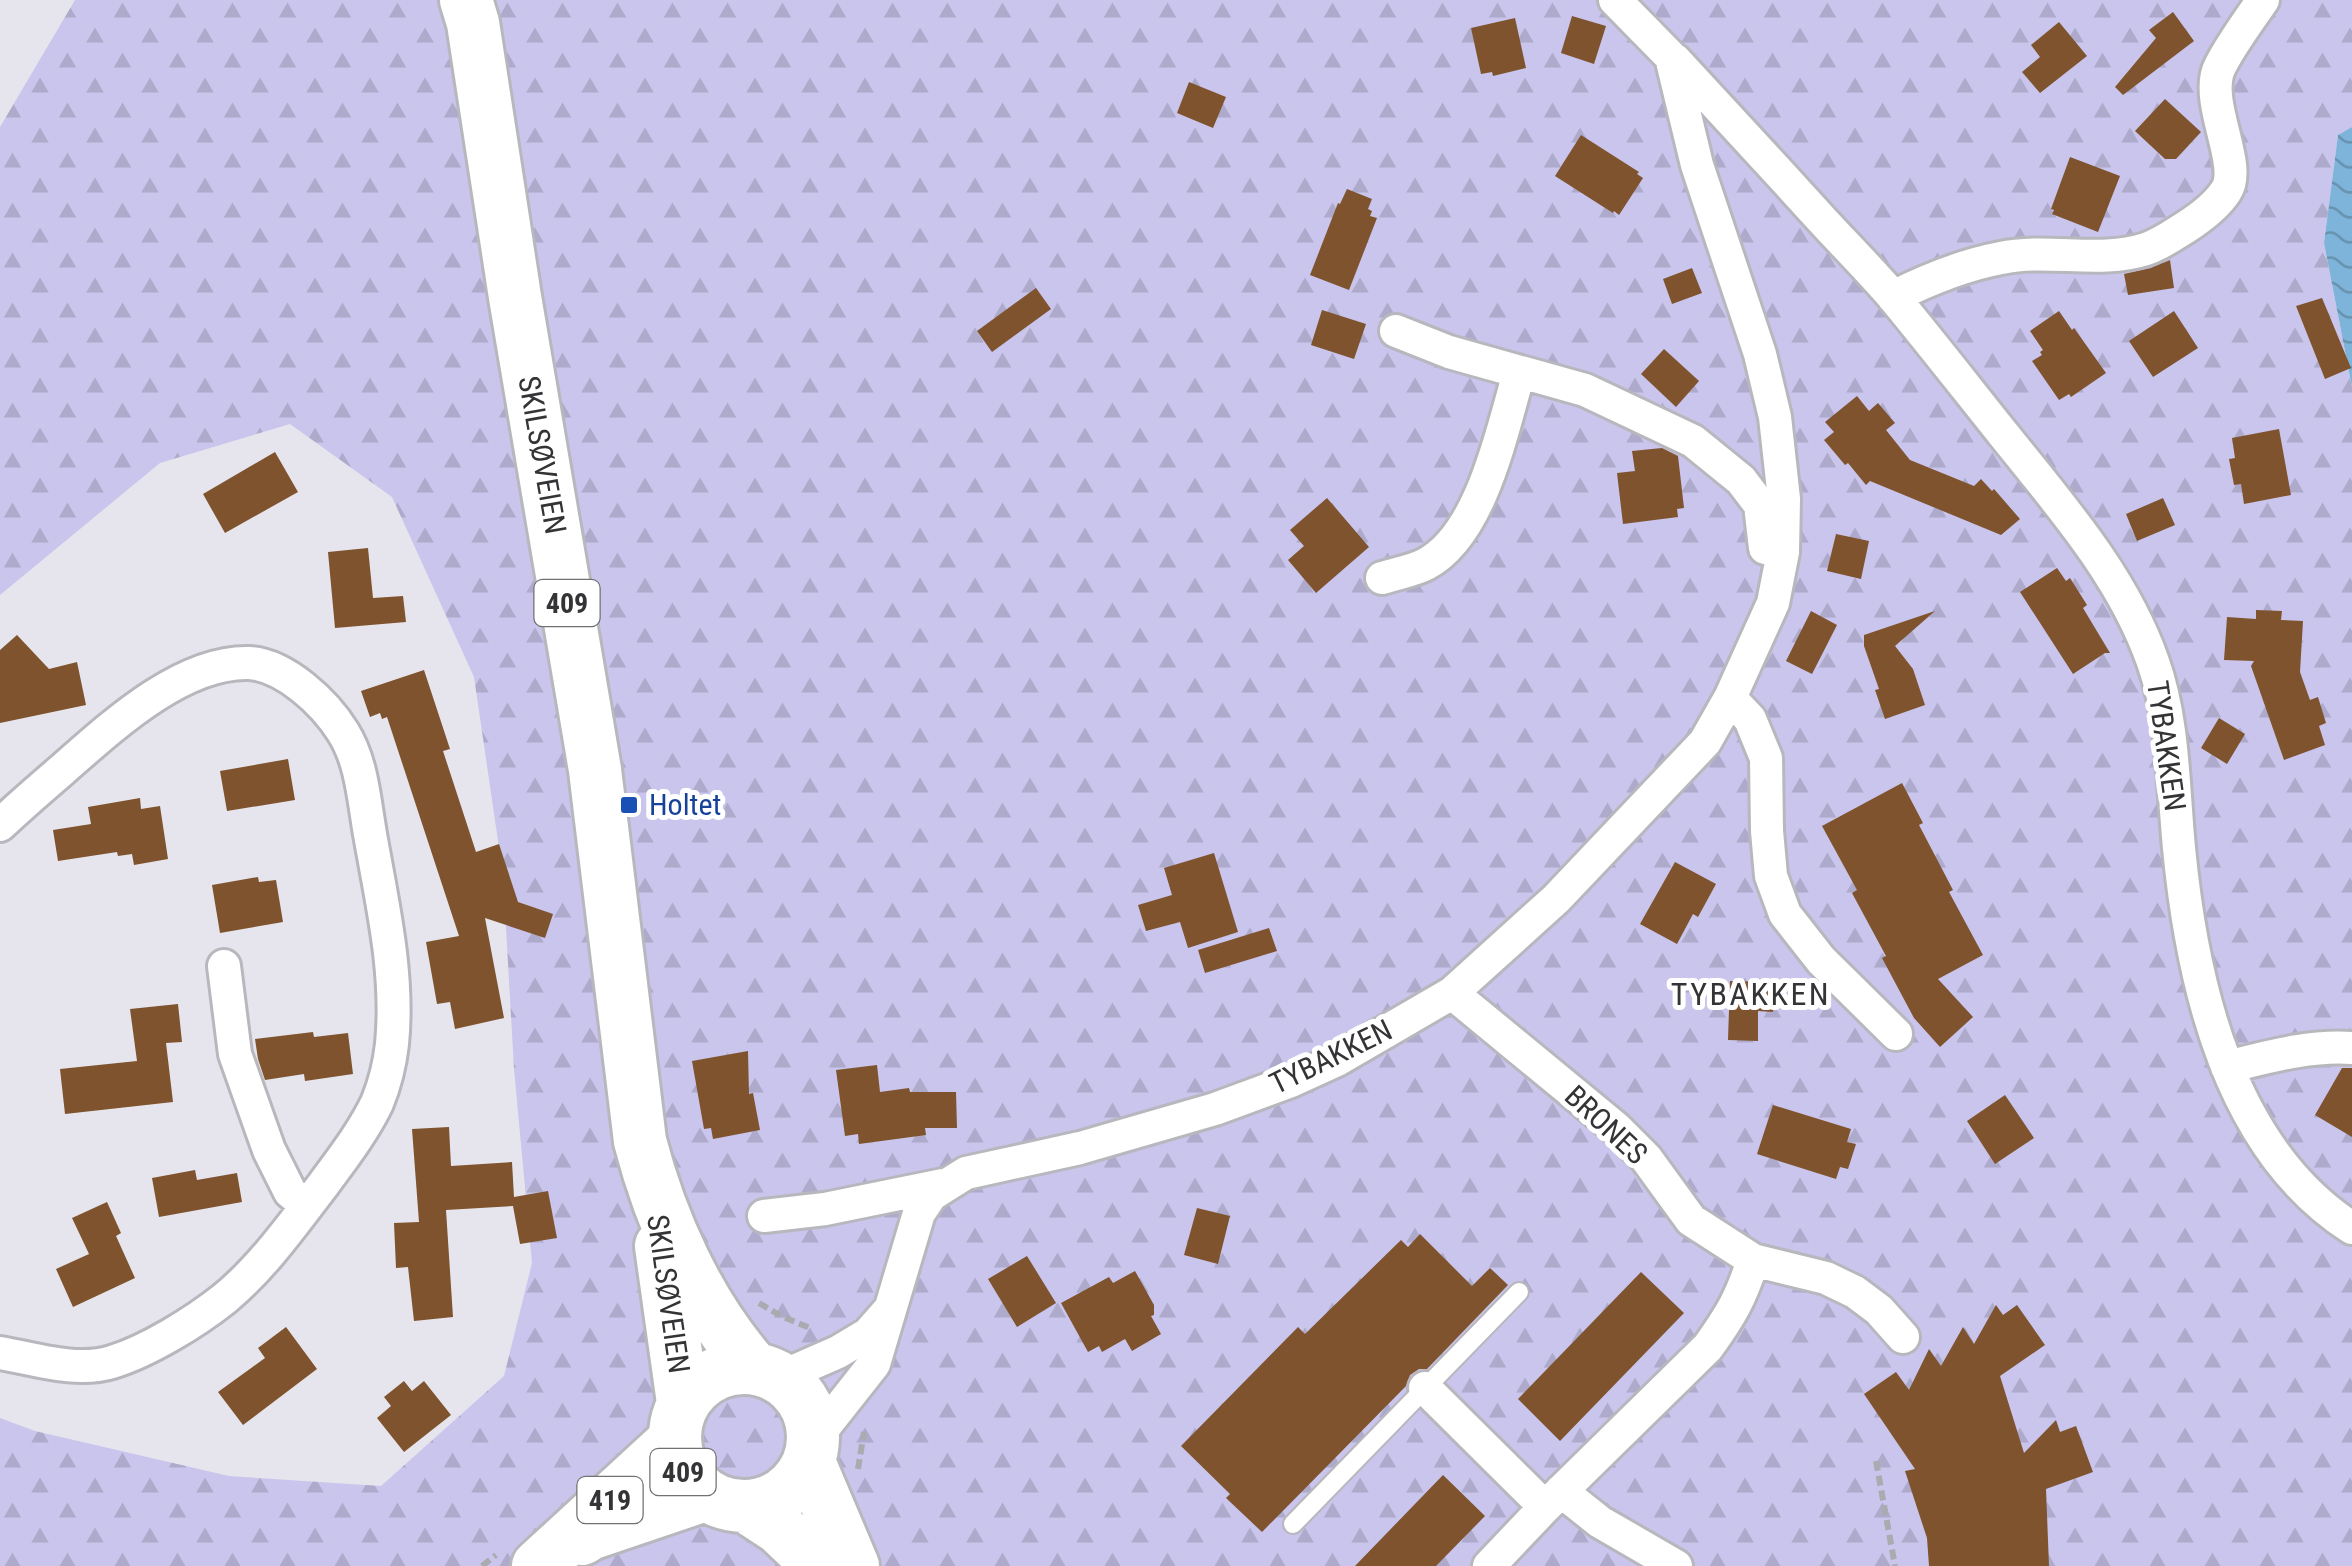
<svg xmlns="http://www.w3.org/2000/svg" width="2352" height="1566" font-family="'Roboto Condensed',sans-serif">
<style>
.forest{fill:url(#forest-firs)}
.water{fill:url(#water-waves)}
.building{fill:#7e532d}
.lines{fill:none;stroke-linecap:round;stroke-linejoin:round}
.lane-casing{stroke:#b8b7be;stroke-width:22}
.street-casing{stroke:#b8b7be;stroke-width:38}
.primary-casing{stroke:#b8b7be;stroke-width:58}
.path{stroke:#abaab1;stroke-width:6;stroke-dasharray:10 5;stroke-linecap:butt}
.lane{stroke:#fff;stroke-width:18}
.street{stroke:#fff;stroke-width:32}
.primary{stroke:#fff;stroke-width:52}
.transit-dot{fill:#1a4fb4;stroke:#fff;stroke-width:4}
.labels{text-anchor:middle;stroke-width:10;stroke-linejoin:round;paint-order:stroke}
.shield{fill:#fff;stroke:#717072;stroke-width:2.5}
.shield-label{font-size:28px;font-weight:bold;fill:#343336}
.street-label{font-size:30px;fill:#343336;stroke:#fff}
.transit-label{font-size:30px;fill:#164399;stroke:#fff;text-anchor:start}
.neighbourhood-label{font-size:32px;letter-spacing:2.5px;fill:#343336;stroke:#fff}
</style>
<defs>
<pattern id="forest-firs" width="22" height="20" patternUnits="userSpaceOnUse" patternTransform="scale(2.5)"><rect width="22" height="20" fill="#c9c5ec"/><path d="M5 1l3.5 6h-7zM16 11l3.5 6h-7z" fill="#adaacb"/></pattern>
<pattern id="water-waves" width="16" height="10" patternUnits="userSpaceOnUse" patternTransform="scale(2.5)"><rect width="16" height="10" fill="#7eb4d9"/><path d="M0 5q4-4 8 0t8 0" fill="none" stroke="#6893b1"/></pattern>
</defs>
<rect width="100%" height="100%" fill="#e6e5ed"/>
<path class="forest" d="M75,0H2352V127L2338,135L2324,243L2352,387V1566H0V1418L35,1431L229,1476L381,1486L504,1376L532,1263L514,1069L503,875L474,677L392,497L290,424L160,463L0,595V127Z"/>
<path class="water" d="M2352,127V387L2324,243L2338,135Z"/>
<path class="building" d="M2173,12L2194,41L2123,95L2115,87L2156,38L2149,30Z
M1572,16L1606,26L1594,64L1561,53Z
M1515,18L1526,68L1493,76L1492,72L1481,74L1471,28Z
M2059,22L2087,56L2040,93L2022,72L2040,57L2031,45Z
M1189,82L1226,97L1213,128L1177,113Z
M2165,99L2201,132L2176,159H2165L2135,131Z
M1581,135L1639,172L1637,174L1643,178L1619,215L1614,211L1613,213L1555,176Z
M2070,157L2120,176L2098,232L2052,214L2054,210L2051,209Z
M1347,189L1372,199L1368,209L1372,211L1370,216L1377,218L1349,290L1310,275L1338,203L1340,204Z
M2170,260L2174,288L2128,295L2124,274L2151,268Z
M1692,268L1702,293L1672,304L1663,279Z
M1036,288L1051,309L992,352L977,331Z
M2322,298L2351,368L2325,379L2296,306Z
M1322,310L1366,324L1354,359L1311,345Z
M2059,311L2072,330L2074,328L2106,373L2071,397L2069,394L2059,400L2032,361L2042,355L2040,352L2043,350L2030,331Z
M2174,311L2198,348L2153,377L2129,341Z
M1664,349L1699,381L1676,407L1641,374Z
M1857,396L1869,411L1878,403L1895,423L1886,430L1910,460L1974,486L1981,479L1992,491L1994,489L2020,519L2001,535L1870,481L1866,485L1848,463L1845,465L1824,440L1834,432L1825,422Z
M2279,429L2291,495L2244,504L2241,484L2234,485L2229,459L2235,458L2232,438Z
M1662,448L1678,456L1684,508L1677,509L1678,517L1623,524L1617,473L1635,471L1632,451Z
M275,452L298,492L225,533L203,494Z
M1327,498L1369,547L1316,593L1288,560L1304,546L1290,530Z
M2163,498L2175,525L2137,541L2126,514Z
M1836,534L1869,541L1861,579L1827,571Z
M368,548L373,598L403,596L406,622L335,628L328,552Z
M2057,568L2066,581L2070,578L2087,605L2083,608L2110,653H2105L2073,674L2020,592Z
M2256,610L2282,611L2281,620L2303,621L2300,672L2310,700L2318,697L2326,723L2319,726L2325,745L2284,760L2251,666L2254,661L2224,660L2227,617L2256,619Z
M1811,611L1837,625L1812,674L1786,661Z
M1935,611L1895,646L1913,669L1925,705L1885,719L1875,690L1879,689L1864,646V635Z
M17,635L49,669L77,662L86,705L0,723V650Z
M424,670L450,749L443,751L476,852L499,844L518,902L553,914L545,938L485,918L504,1018L455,1029L450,1002L437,1004L426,942L459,936L387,717L382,719L380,713L370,717L361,691Z
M2219,718L2245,734L2227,764L2201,748Z
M288,759L295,800L227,811L220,771Z
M1902,783L1923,823L1919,825L1953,890L1949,892L1983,955L1938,979L1973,1017L1940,1047L1914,1018L1882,958L1886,956L1852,893L1857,890L1822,826Z
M140,798L141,809L160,806L168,859L134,865L132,854L118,856L117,852L58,861L53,830L91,824L88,807Z
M1214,853L1238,932L1188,948L1180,922L1146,931L1138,905L1172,895L1164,868Z
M1675,862L1716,884L1698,917L1693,914L1677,944L1640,924Z
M258,877L259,882L276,880L283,922L220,933L212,885Z
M1269,928L1277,951L1205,973L1198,950Z
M1730,981L1774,982L1773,1012L1758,1011V1041L1728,1040Z
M178,1004L182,1042L166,1043L173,1102L65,1114L60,1069L137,1061L130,1009Z
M313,1032L314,1037L348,1033L353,1074L305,1081L304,1074L265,1080L258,1059L255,1039Z
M748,1051L749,1094L753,1093L760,1130L713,1139L711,1128L704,1129L692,1061Z
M877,1065L880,1092L909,1088L910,1092H956L957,1128H925L926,1135L859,1144L858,1134L845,1136L836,1070Z
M2342,1068H2352V1137L2315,1115Z
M2005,1095L2034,1138L1995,1164L1967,1121Z
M1773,1105L1851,1129L1847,1142L1856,1144L1848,1169L1840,1167L1836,1179L1757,1154Z
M449,1127L451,1166L512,1162L514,1197L548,1191L557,1238L520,1244L513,1206L446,1210L453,1317L414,1321L408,1267L396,1268L394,1223L419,1222L412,1129Z
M195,1170L197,1180L237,1173L242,1202L159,1217L152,1178Z
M107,1202L121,1233L116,1236L135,1278L73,1307L56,1269L89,1254L72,1218Z
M1197,1208L1230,1216L1218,1264L1184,1255Z
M1420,1234L1472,1286L1490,1268L1508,1285L1427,1369H1419L1410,1375L1406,1386L1262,1532L1226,1498L1230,1494L1181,1446L1298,1327L1305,1334L1401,1240L1408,1247Z
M1027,1256L1056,1303L1017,1327L988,1279Z
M1135,1271L1154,1305V1315L1151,1316L1161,1334L1132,1351L1125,1339L1102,1352L1099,1346L1088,1352L1061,1303L1109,1277L1113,1283Z
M1641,1272L1684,1313L1560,1441L1518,1399Z
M1996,1305L2003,1315L2017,1305L2045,1345L2000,1376L2024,1453L2056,1420L2060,1432L2076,1426L2093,1472L2046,1489L2049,1566H1929L1927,1538L1905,1471L1915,1469L1864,1394L1896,1372L1909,1390L1929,1349L1941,1366L1963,1327L1974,1344Z
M286,1327L317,1369L243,1425L218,1392L265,1358L258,1348Z
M404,1381L412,1391L424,1381L451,1415L404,1452L377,1418L391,1406L384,1397Z
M1443,1475L1485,1516L1436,1566H1355Z"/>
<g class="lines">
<defs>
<path id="lane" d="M1293,1524L1519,1292"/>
<path id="street" d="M1675,60C1724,113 1774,167 1823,221C1847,247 1872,272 1895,299C1932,344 1968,390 2004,435C2060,505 2123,576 2153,662C2174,721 2173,786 2179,848C2192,984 2229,1149 2352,1228
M1893,297C1927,280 1963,265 2001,258C2048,248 2100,264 2146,249C2161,244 2173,235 2186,227C2200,218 2217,205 2226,191C2243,166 2206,106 2218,71C2225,53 2251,17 2263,0
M1396,331L1449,352L1585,390L1693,441L1741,480L1760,505L1765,548L1774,550
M1382,578C1397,573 1413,571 1426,564C1482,534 1502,430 1519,373
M1730,698L1750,719L1766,758L1767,831L1771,876L1785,914L1821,960L1896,1034
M0,825C20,806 41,788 62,770C110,728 181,661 249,663C285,665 325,703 343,732C362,762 364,800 370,834C382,903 399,973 392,1044C390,1062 384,1086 377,1103C363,1132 342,1159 323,1185C293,1224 262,1268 224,1299C195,1322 148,1351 112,1362C77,1373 35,1359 0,1353
M224,966L235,1054L269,1150L290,1192L307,1206
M1452,993L1616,1128L1646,1158L1691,1220L1753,1260L1826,1278L1855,1292L1879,1310L1903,1337
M2227,1067C2268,1057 2309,1045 2352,1048
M764,1216L825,1209L943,1185
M781,1377L838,1352L868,1334L890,1309
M1425,1388L1545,1507
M814,1440L874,1364L919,1213L931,1195L966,1173L1080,1148L1215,1109L1291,1081L1337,1060L1452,993L1556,899L1705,742L1730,698L1773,603L1783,552L1784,499L1775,417L1760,354L1697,165L1671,57L1615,0
M1561,1491L1600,1522L1676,1566
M1489,1566L1545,1507L1708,1347C1731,1315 1741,1298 1753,1260"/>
<path id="primary" d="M466,0L473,23L515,297L595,770L640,1141C661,1222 698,1304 753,1367
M661,1246L683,1403
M675 1437a69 69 0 1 1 138 0a69 69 0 1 1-138 0Z
M809,1462L853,1566
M747,1507L779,1528L819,1566
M582,1539L590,1534L705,1495
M538,1566L674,1441"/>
</defs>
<use href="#lane" class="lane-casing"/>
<use href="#street" class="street-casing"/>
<use href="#primary" class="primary-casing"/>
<path class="path" d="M759,1303L781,1316L810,1328
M1876,1461L1895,1566
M858,1469L864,1432
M482,1566L496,1555"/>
<use href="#lane" class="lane"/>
<use href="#street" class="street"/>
<use href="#primary" class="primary"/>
</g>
<rect class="transit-dot" x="619" y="795" width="20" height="20" rx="5"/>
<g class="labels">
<g class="shield">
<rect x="534.5" y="580" width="65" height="46" rx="8"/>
<rect x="650.5" y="1449" width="65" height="46" rx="8"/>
<rect x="577.5" y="1477" width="65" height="46" rx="8"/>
</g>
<g class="shield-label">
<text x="567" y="613">409</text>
<text x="683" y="1482">409</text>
<text x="610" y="1510">419</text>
</g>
<g class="street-label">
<text transform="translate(542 455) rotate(80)" y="10">SKILSØVEIEN</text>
<text transform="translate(2166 746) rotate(82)" y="10">TYBAKKEN</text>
<text transform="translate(1331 1057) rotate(-26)" y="10">TYBAKKEN</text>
<text transform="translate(1606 1125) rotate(43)" y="10">BRONES</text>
<text transform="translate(668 1294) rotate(82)" y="10">SKILSØVEIEN</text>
</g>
<g class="transit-label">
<text x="649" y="815">Holtet</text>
</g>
<g class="neighbourhood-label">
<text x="1751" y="1005">TYBAKKEN</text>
</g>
</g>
</svg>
